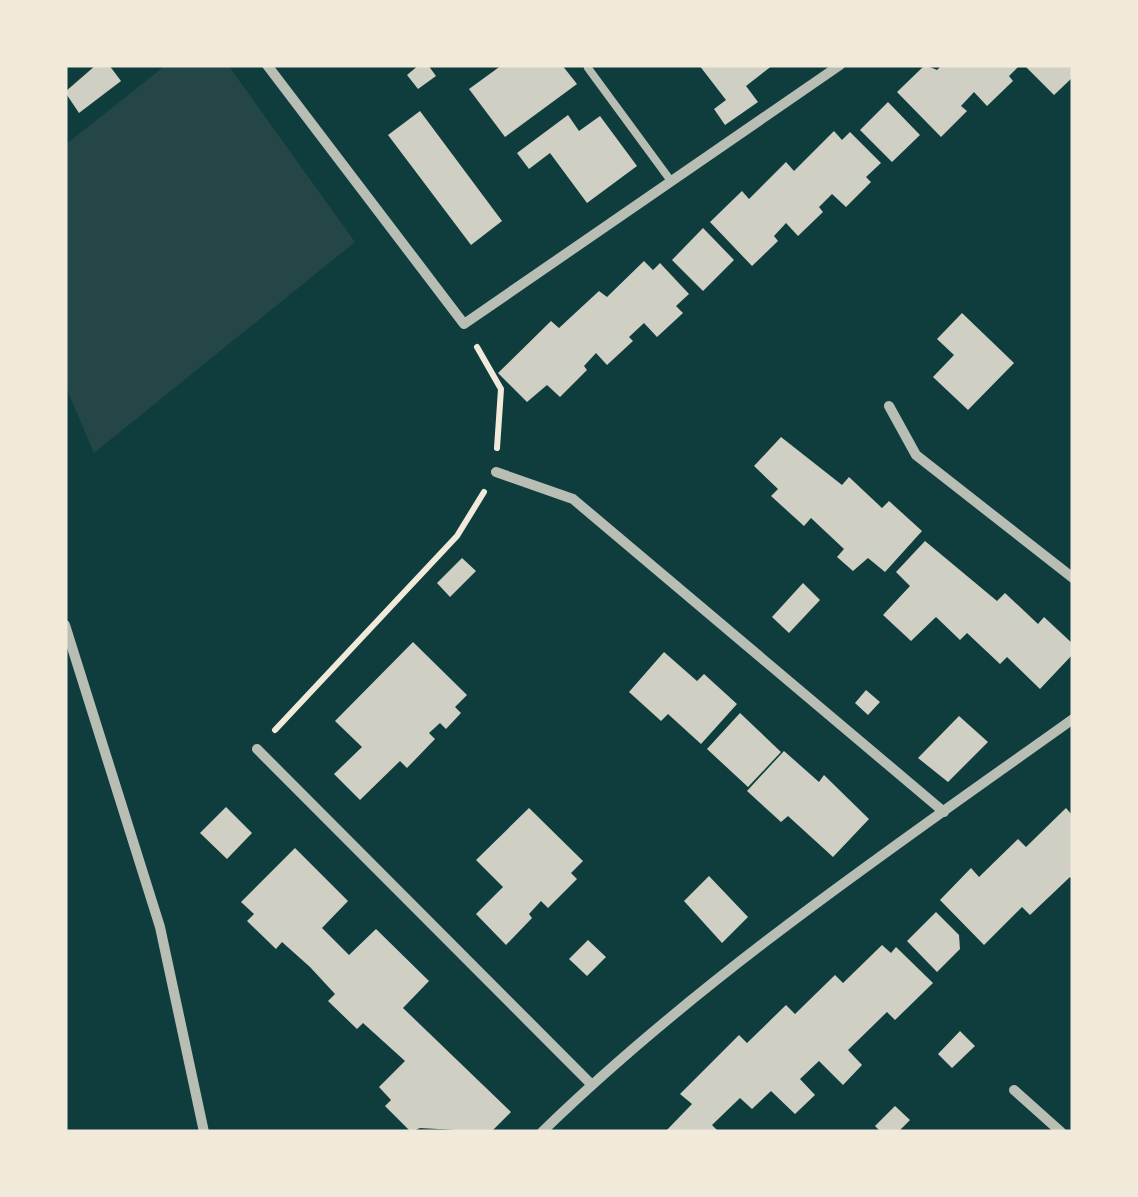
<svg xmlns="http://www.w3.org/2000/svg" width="1138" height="1197" font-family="'Varela Round',sans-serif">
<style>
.green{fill:#244646}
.building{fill:#cfcfc3}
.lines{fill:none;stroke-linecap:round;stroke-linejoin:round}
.path{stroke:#f1e9da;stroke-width:6}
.service{stroke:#b8beb3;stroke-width:8}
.minor{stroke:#b8beb3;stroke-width:10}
</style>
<rect width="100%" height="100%" fill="#0f3d3e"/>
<path class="green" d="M166,65H228L355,242L94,453L65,385V145Z"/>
<path class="building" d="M96,65H109L121,81L79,113L65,92Z
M419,65H428L436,76L418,89L407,75Z
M502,65H562L577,84L505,137L469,89Z
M699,65H773L746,86L758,102L725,125L714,109L726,100Z
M925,65L937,70L942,65H1020L1009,76L1013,81L987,106L974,92L961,106L967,111L941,137L897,92Z
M1024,65H1073V77L1054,95Z
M888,102L920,135L892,162L860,130Z
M420,111L502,221L471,245L388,135Z
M568,115L579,131L600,116L637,166L587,203L550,153L529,169L517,153Z
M834,131L842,140L850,132L881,163L866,177L871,182L846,207L832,194L819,207L823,212L798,236L786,223L774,236L778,241L752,266L710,222L742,191L749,199L786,162L794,171Z
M703,228L734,260L703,291L672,260Z
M644,261L653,270L660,263L689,294L676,306L683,313L657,337L644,323L629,337L633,341L607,365L596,353L584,366L587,370L560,397L547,385L527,402L498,373L551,321L559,328L599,291L607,297Z
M962,313L1014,363L968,410L933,377L954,355L937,339Z
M781,437L842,485L849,477L882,508L889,501L922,531L885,572L868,558L853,571L837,557L844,549L811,518L804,526L771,496L778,489L754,466Z
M925,541L997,601L1005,593L1038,624L1044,617L1073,644V654L1040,689L1007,657L1000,664L967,633L960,640L936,617L911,641L883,615L910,586L896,572Z
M462,558L476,571L450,597L437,583Z
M803,583L820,600L789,633L772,617Z
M413,642L467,695L455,707L461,713L446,729L440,723L429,733L435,739L407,768L400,761L360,800L334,774L362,747L335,721Z
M664,652L697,681L704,674L737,704L701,744L668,714L661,721L629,692Z
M866,690L880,702L868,715L855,703Z
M740,713L781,752L748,787L707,749Z
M959,716L988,742L948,782L918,758Z
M784,751L819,782L824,775L869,819L833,857L788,816L781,822L747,791Z
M226,807L252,833L227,859L200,833Z
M529,808L583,861L571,873L577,879L548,908L541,901L529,914L532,918L506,945L476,914L503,887L476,860Z
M1066,808L1073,816V880L1070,877L1030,915L1022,907L984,945L940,900L971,868L979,877L1018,839L1026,847Z
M295,848L348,901L322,928L349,955L376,929L429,981L403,1008L511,1112L491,1132L420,1128L411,1132L385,1106L391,1100L379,1087L405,1061L363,1023L357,1029L328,1001L335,994L310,967L282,942L276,949L247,921L254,914L241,902Z
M709,876L748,917L722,943L684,901Z
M936,912L959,935L960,949L937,972L907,941Z
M588,940L606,957L587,976L569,959Z
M882,945L891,953L896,947L933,983L895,1020L887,1012L848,1050L862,1065L843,1085L819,1061L800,1079L815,1095L795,1114L771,1091L752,1109L740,1098L712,1125L719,1132H665L692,1104L680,1094L739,1035L747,1043L786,1005L795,1014L835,975L843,983Z
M960,1031L975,1046L952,1068L938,1054Z
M895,1106L910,1120L898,1132H881L875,1126Z"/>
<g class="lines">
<path class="path" d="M477,347L501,389L497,448
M275,730L457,536L484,492"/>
<path class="service" d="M588,68L671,181"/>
<path class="minor" d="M267,65L464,324L840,65
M889,406L916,455L1073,578
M496,472L573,499L944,812
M65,625L160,927L204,1132
M257,749L591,1084
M1014,1090L1061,1132
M542,1132C699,979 895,846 1073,719"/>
</g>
<rect width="1138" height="1197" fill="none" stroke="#f1e9da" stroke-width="135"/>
</svg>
